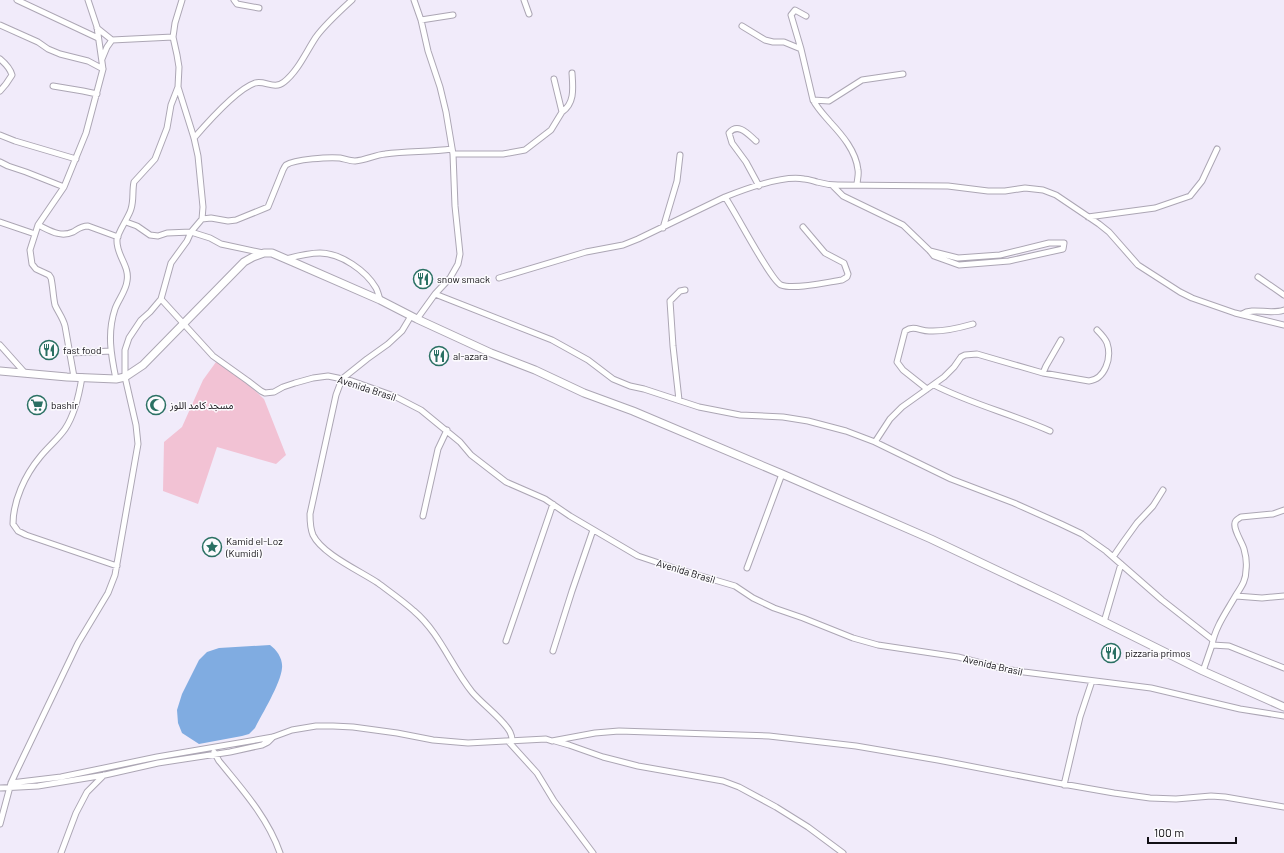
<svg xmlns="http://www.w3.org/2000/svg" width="1284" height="853" font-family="Barlow,'Noto Sans Arabic',sans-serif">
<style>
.green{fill:#f2c2d4}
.water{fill:#80ace1}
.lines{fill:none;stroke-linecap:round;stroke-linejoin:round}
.minor-casing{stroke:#aca6b4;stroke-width:7}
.secondary-casing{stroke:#aca6b4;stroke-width:9}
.minor{stroke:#fff;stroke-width:5}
.secondary{stroke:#fff;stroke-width:7}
.labels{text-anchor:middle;stroke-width:3;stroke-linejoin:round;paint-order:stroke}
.poi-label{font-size:10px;fill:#110f14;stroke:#fcfbfe;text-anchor:start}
.street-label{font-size:10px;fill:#110f14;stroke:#fcfbfe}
</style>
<rect width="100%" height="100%" fill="#f1ebfa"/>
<path class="green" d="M216,362L236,373L264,399L286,455L276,464L217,447L198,504L163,491L164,442L182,427L203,380Z"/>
<path class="water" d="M270,645C277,650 283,659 282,668C281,683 262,714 255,728L249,734L242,736L199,744L182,733L178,723L177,710L182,694L199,660L207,652L219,648Z"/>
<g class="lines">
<defs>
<path id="minor" d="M17,0L98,38
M234,0L237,4L259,8
M414,0L421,20L428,51L440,87L446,112L453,154L455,206L460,254L458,264L450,278L435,294L417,319
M524,0L529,14
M421,20L453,15
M0,25L38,42L48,49L60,54L88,61L103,69
M742,26L765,40L773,42H784L801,49L813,100C818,109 824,115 830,122C842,135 856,151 858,170C859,175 857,180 857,185
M97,28L112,40L173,37
M801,49L791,15L795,10L806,16
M0,59C6,64 10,68 12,75L6,84L0,91
M102,59L107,47L112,40
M53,86L83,91L97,94
M813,100L829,101L862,80L903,74
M562,112C575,103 573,88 572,73
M0,135L15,141L76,159
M194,138C207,123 237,89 255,83C265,80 274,90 284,82C298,71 306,52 316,37C324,26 341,10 352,0
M756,141C748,134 738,122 729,133L732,143L746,162L759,186
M453,154H503L525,150L551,130L562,112L554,79
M0,162L8,166L26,172L64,187
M832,185L843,196L903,225L930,251L934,256L959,265L1009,261L1063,249L1064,243H1049L1000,255L958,258L930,251
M725,197C745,189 783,175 804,179C808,179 813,181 817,182C824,184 831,185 838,185L948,186L988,191H1005L1025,188L1043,190L1056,195L1099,224L1109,232L1138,265L1180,292L1192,298L1235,313L1284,325
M1088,217L1155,208L1190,196L1202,181L1217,149
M202,219L211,218L228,221L236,220L268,207L283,170C284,168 285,166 286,165C295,159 329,157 340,158C345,159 350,161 355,161C366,160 375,155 385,154C407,151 430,152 452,149
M0,222L35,234
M126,222L137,226L150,235L158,236L167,233L191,232L210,238L221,244L263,253
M38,225C49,230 60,238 73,232C78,229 81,226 88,226L118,237
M663,228L677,181L680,155
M286,259C297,256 309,253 320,253C341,253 366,271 376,288C378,292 379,296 380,300
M1258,277L1284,295
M499,278L586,252L623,245L638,239L725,197C735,211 771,281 781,285C794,290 828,282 842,280L847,277L848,274L844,263L825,253L803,227
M435,294L552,340L588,360L613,379L630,386L644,389L699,407L740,415L783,417L808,421L846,431L875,442L951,479L1014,503L1061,524L1082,534L1106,551L1162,600L1213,640
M161,299L213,356L248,381L261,391L265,393L274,392L283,387L295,383L313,378L328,376L352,381L394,396L421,410L460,442L471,455L506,482L545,499L570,516L638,556L674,568L735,586L753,598L774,608L803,618L853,638L878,645L958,657L1004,669L1024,672L1151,688L1240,709L1284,716
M1242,314C1253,307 1270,315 1284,310
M411,316L402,331L388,344L367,359L342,379L336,395L310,514C310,521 310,528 313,535C322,554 360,571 378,583C390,592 403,601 414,611C440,633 451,666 472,692C482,704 504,720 510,732C511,734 512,738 512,740
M0,345L25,373
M71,353L111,351
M1043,373L1089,381C1105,379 1112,358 1107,343C1105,338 1101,334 1097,330
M74,377L65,326C63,318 58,312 55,305C53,296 53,287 51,278L49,275L36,269L32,264L30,250L38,225L64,187L86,133L103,69L97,27L88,0
M82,377C79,396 75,414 65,429C58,439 48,447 40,457C25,475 13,501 13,524L18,531L26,535L117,566
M116,379C111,355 107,333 115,309C118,300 126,291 127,281C130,266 116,255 117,240C117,233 129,217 131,209C134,200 132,191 134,182L155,159L167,128L171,105L178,87
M934,385C971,404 1012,414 1050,431
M927,389L903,370L897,362L905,331C914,325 920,331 929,331C944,332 959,328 973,324
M679,400L673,346L670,301L680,291L685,290
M875,442L890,419L902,407L944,377L954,367L961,357L965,355L977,354L1043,373L1046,366L1061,340
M423,516L438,449L447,430
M1113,557L1124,541L1137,523L1153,506L1163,490
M747,568L782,474
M1236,596L1262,598L1284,596
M1104,622L1121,564
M506,641L553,504
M1212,645C1215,627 1227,611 1236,595C1241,587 1246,581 1246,570C1247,563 1246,556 1244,549C1242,542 1233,529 1235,523C1235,520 1238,519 1241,517L1273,514L1284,510
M553,651L572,591L593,530
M1203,671L1212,645L1229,646L1284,668
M508,741L537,773L554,801L593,853
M555,741L569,745L603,757L638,766L723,781L739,787L776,807L808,827L843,853
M214,752L219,761C242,789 268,818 280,853
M11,783L61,777L157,757L273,737L292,730L316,726H333L353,727L397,733L433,740L468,743L546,739L552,741L595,733L619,731L769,736L856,746L938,760L1057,783L1114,793L1150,798L1176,799L1211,796L1225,797L1284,807
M1064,785L1080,717L1092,681
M0,788L38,786L105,775L158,763L230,752L262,745L268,742L273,737
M0,824L11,783L17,770L78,643L108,593L115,575L138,444L136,425L125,377V350L129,338L141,320L150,312L161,299L171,263L187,241L191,232L202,219L203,207L198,156L194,138L178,87L179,67L177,55L173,37L175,23L182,0
M61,853L76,813L87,792L104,775"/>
<path id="secondary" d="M0,371L67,377L116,379L125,377L143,365L244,262L253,257L264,253H272L293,262L380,300L417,319L491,353L535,370L584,393L633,411L782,474L931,539L1058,599L1203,671L1284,707"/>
</defs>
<use href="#minor" class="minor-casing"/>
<use href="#secondary" class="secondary-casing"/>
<use href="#minor" class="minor"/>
<use href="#secondary" class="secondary"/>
</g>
<defs>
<symbol id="restaurant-ring" viewBox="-11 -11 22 22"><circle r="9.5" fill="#fcfbfe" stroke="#2a7063" stroke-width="1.5"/><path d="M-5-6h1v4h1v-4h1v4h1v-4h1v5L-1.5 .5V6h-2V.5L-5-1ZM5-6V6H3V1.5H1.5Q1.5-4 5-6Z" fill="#2a7063"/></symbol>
<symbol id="supermarket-ring" viewBox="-11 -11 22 22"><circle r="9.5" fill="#fcfbfe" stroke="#2a7063" stroke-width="1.5"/><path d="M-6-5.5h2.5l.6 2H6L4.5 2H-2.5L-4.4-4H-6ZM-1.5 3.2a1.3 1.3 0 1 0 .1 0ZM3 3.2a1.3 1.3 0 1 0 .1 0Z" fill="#2a7063"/></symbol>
<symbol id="mosque-ring" viewBox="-11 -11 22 22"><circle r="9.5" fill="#fcfbfe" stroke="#2a7063" stroke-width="1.5"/><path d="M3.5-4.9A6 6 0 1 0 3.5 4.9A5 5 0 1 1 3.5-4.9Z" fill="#2a7063"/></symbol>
<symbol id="sight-ring" viewBox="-11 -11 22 22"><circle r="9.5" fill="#fcfbfe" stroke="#2a7063" stroke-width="1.5"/><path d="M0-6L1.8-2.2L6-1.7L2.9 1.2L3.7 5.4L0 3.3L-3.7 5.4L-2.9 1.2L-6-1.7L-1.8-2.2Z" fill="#2a7063"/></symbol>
</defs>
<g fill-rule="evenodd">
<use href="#restaurant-ring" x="412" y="268" width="22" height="22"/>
<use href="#restaurant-ring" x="38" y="339" width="22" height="22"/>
<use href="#restaurant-ring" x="428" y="345" width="22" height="22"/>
<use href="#supermarket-ring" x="26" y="394" width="22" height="22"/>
<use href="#mosque-ring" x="145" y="394" width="22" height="22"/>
<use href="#sight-ring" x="201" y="536" width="22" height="22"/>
<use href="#restaurant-ring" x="1100" y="642" width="22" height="22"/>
</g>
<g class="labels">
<g class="poi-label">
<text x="437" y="283">snow smack</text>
<text x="63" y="354">fast food</text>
<text x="453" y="360">al-azara</text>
<text x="51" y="409">bashir</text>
<text x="170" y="409">مسجد كامد اللوز</text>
<text x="226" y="545">Kamid el-Loz<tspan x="226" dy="12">(Kumidi)</tspan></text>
<text x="1125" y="657">pizzaria primos</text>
</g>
<g class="street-label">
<text transform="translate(367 388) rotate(18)" y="4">Avenida Brasil</text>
<text transform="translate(686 571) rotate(17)" y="4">Avenida Brasil</text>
<text transform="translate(993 665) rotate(13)" y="4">Avenida Brasil</text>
</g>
</g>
<path d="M1148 837v6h88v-6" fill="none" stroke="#110f14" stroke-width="2"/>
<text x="1154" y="837" font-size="12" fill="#110f14" stroke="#fcfbfe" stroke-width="3" paint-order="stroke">100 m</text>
</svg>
